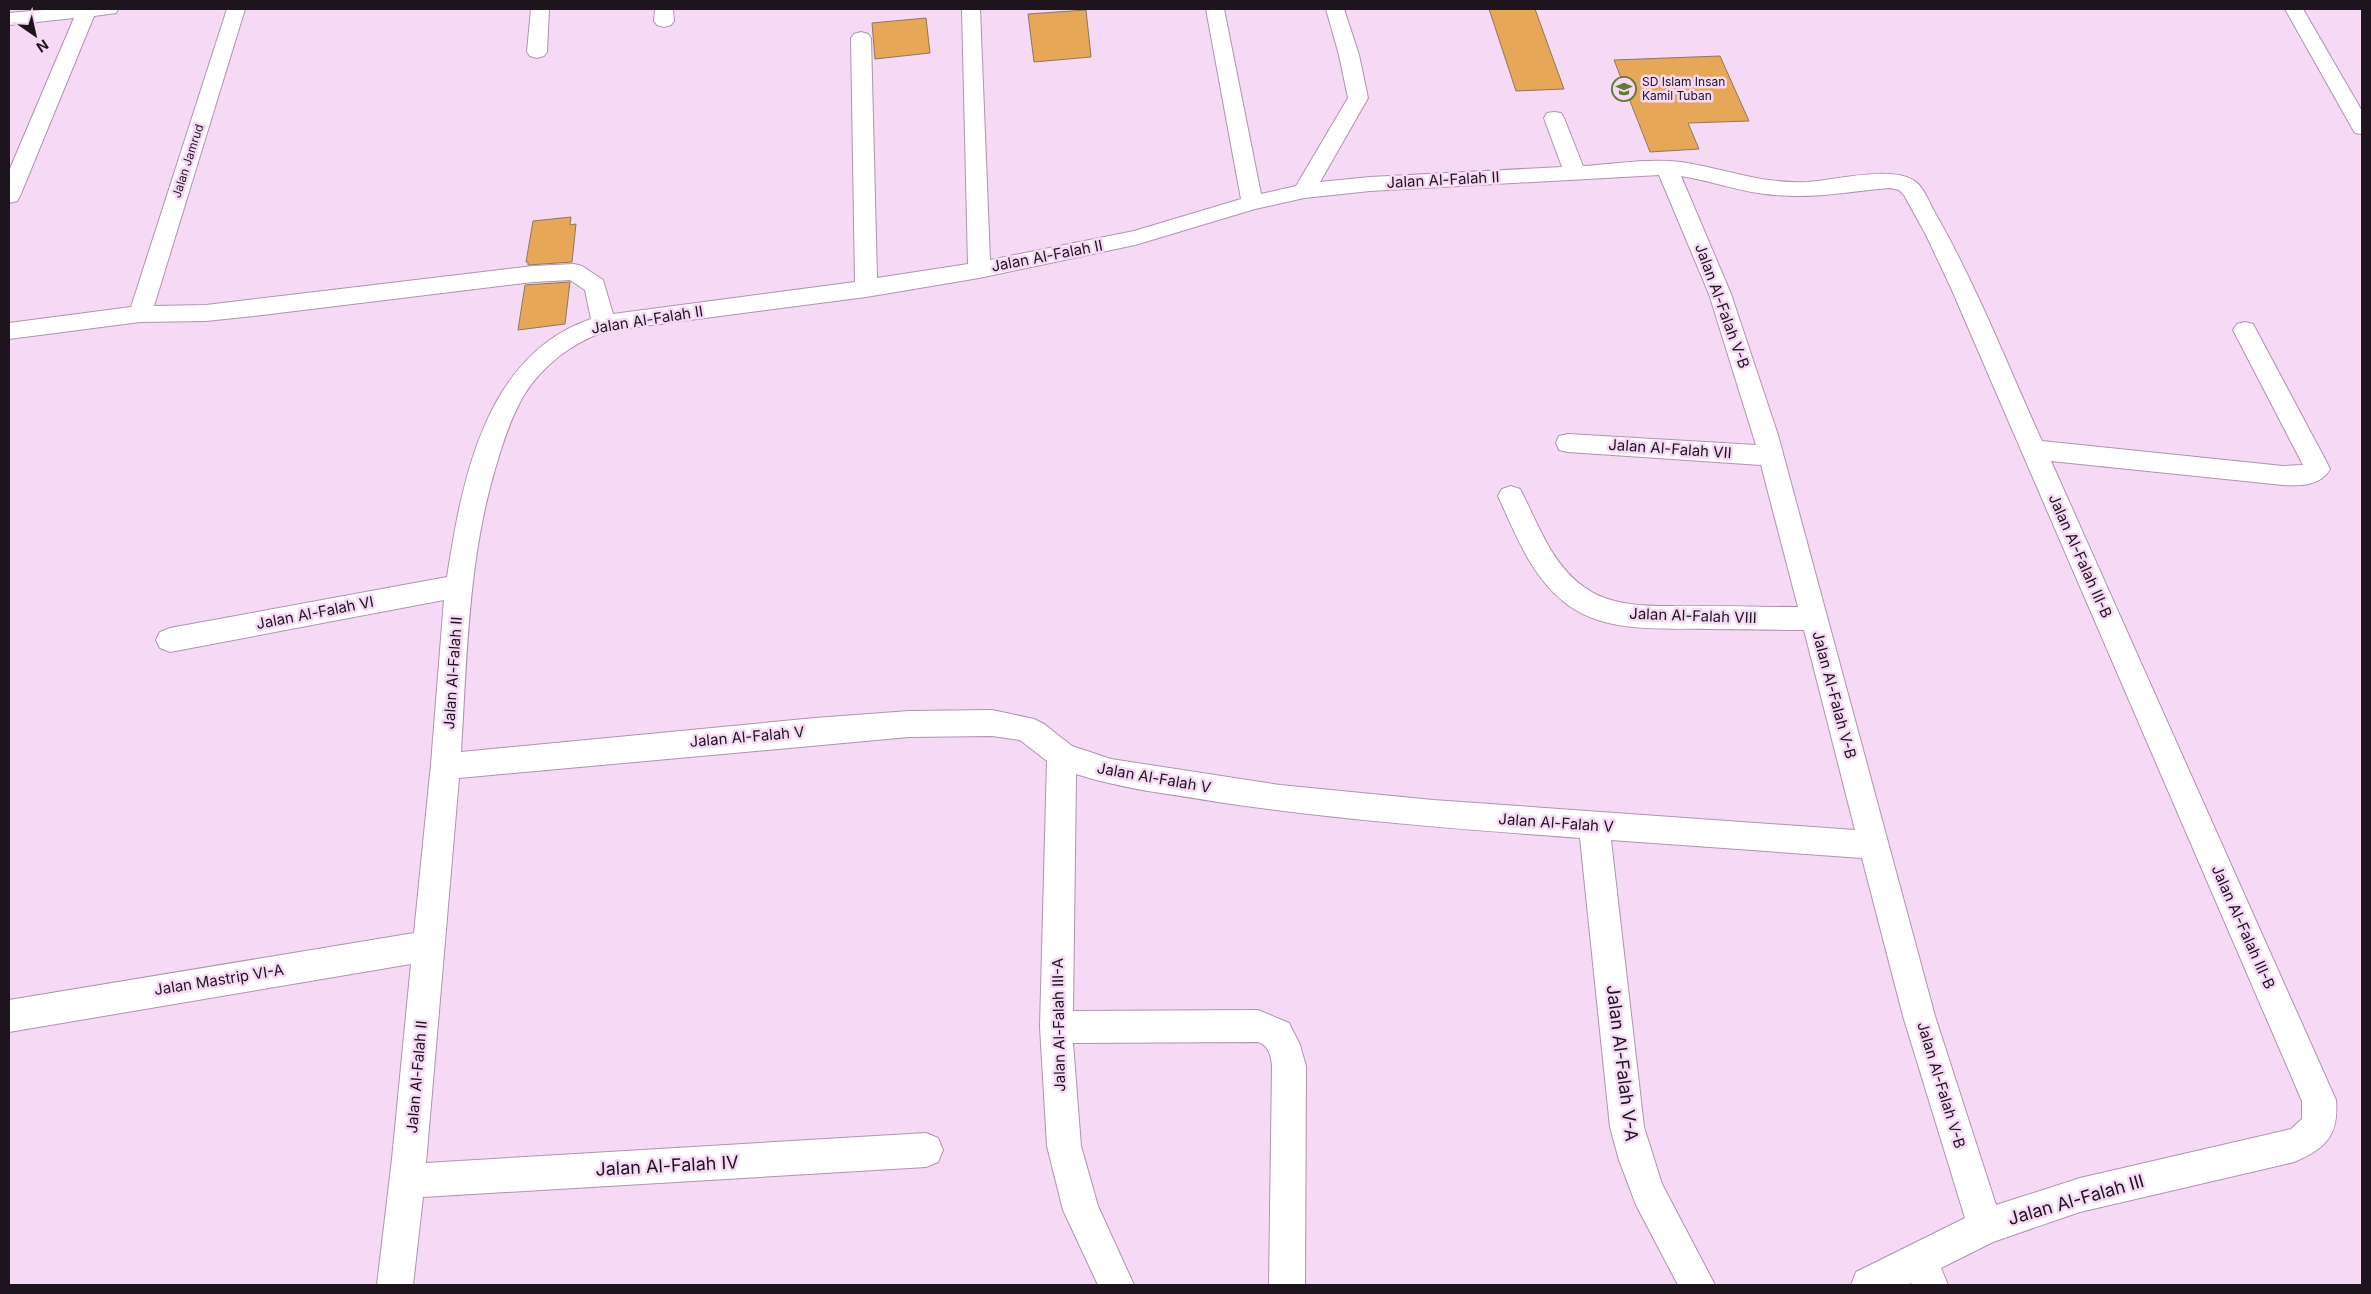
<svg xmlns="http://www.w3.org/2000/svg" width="2371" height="1294" font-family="Inter,sans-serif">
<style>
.building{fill:#e6a758;stroke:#8e775c}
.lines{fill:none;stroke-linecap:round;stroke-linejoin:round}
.minor-casing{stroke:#af94ae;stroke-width:2}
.minor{fill:#fff;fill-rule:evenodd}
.labels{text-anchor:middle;stroke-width:5;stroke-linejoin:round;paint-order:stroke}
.far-poi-label{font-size:12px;fill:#1e141e;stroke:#f6d9f5;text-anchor:start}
.far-street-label{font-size:12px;fill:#1e141e;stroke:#f6d9f5}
.street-label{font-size:15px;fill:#1e141e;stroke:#f6d9f5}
.near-street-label{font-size:18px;fill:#1e141e;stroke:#f6d9f5}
</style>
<rect width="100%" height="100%" fill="#f6d9f5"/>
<path class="building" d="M1489,9H1535L1564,89L1516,91Z
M1086,10L1091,57L1034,62L1028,14Z
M926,18L930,53L875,59L872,23Z
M1720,56L1749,121L1688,123L1699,149L1650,152L1614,60Z
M571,217L570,225L576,224L572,262L528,265V262H526L533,221Z
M570,282L565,324L518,330L525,285Z"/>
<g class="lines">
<defs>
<path id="minor" d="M54,9H118L116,13L94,16L20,196L17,201L9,203V171L74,18L9,25V13Z
M227,9H245L154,306L206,305L533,266L574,264L582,266L603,280L613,314L855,282L851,38L854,34L861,32L868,34L871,38L877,278L968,264L962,9H980L990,260L1134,231L1241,199L1206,9H1224L1261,194L1296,186L1348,98L1339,55L1326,9H1344L1359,55L1368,98L1320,182L1370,177L1562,167L1544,118L1547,113L1554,112L1561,113L1564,118L1583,166C1615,164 1650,158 1681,162C1727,169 1759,184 1808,182C1836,180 1889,166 1913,180C1923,185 1929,202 1934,211C1976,284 2007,364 2042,441L2283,466L2303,465L2233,330L2237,324L2245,322L2253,324L2325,459L2330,469C2321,486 2300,486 2283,485L2051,461L2336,1100C2339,1136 2325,1149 2294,1162L2080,1212L1993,1242L1941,1268L1948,1285H1912L1911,1283L1907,1285H1851L1856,1272L1965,1218L1903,1016L1862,858L1611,840L1644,1127L1662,1184L1715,1285H1678L1636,1205L1619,1160L1610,1127L1580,838C1459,829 1338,820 1218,802C1170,794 1122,789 1076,774L1073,1011L1258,1010L1289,1023L1300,1045L1306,1066L1305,1285H1269L1272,1066C1271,1055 1269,1046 1258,1042L1073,1043L1081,1146L1098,1206L1134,1285H1098L1063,1210L1047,1146L1040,1027L1047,761L1020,740L992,736L909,737L459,778L426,1163L926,1133L938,1138L943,1150L938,1162L926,1167L423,1197L413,1285H377L392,1159L411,964L9,1032V1000L414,933L431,764L444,600L170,652L160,648L156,640L160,632L170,628L447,577C462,480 485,355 591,319L585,290L570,280L533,282L254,316L206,321L140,322L9,339V323L131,307ZM1659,175L1709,294L1756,445L1568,434L1559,436L1556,443L1559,450L1568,452L1761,465L1798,607C1766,607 1734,606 1703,606C1664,605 1616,611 1584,587C1551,564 1538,523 1520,489L1511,486L1502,489L1498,496C1515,533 1531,576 1564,602C1603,634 1662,628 1708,629C1740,629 1772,630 1804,630L1855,830L1433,800L1280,785L1111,759L1072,746L1044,724L1034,719L992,710L909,711L815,718L461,752C467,656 468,558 496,466C503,442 511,417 524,395C543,365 572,343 606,331L866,297L979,278L1135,245L1255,209L1304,198L1370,191ZM1681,176C1713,181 1743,193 1775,195C1813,199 1852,191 1890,188L1899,190L1904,195L1926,235L1951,288L2302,1101V1119L2291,1129L2080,1178L1996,1205L1935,1016L1778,435L1731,294Z
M531,9H549L547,52L544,56L537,58L530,56L527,52Z
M655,9H673L674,21L671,25L664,27L657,25L654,21Z
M2285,9H2303L2362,111V134L2355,133L2352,128Z"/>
</defs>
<use href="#minor" class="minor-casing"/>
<use href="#minor" class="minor"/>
</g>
<defs>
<symbol id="school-ring" viewBox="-11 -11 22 22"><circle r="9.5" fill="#f6d9f5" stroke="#5f7c30" stroke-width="1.5"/><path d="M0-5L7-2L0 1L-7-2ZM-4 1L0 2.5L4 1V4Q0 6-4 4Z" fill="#5f7c30"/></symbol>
</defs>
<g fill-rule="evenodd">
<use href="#school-ring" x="1610" y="75" width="28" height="28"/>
</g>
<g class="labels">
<g class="far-poi-label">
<text x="1642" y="86">SD Islam Insan<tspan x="1642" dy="14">Kamil Tuban</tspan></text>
</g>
<g class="far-street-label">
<text transform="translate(188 161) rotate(-72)" y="4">Jalan Jamrud</text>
</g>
<g class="street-label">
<text transform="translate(1443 180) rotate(-3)" y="5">Jalan Al-Falah II</text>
<text transform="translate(1047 256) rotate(-11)" y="5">Jalan Al-Falah II</text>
<text transform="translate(1722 306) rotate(70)" y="5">Jalan Al-Falah V-B</text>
<text transform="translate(647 320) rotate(-9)" y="5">Jalan Al-Falah II</text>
<text transform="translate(1670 449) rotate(4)" y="5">Jalan Al-Falah VII</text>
<text transform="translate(2080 556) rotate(66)" y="5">Jalan Al-Falah III-B</text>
<text transform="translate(315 613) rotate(-11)" y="5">Jalan Al-Falah VI</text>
<text transform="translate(1693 616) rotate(2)" y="5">Jalan Al-Falah VIII</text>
<text transform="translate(453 673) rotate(-86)" y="5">Jalan Al-Falah II</text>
<text transform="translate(1834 695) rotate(75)" y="5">Jalan Al-Falah V-B</text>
<text transform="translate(747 737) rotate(-5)" y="5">Jalan Al-Falah V</text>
<text transform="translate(1154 778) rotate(10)" y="5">Jalan Al-Falah V</text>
<text transform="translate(1556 823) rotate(4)" y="5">Jalan Al-Falah V</text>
<text transform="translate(2243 927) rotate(66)" y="5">Jalan Al-Falah III-B</text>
<text transform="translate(219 980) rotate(-9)" y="5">Jalan Mastrip VI-A</text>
<text transform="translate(1059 1025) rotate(-91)" y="5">Jalan Al-Falah III-A</text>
<text transform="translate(417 1077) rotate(-85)" y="5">Jalan Al-Falah II</text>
<text transform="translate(1941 1085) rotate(73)" y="5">Jalan Al-Falah V-B</text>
</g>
<g class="near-street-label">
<text transform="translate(1622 1063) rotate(83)" y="6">Jalan Al-Falah V-A</text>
<text transform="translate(667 1166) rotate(-3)" y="6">Jalan Al-Falah IV</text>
<text transform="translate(2076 1200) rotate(-16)" y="6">Jalan Al-Falah III</text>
</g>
</g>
<rect width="2371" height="1294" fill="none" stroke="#1e141e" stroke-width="20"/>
<g transform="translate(35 35) rotate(146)" stroke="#f6d9f5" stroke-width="4" paint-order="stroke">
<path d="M0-4L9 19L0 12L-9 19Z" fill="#1e141e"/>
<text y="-8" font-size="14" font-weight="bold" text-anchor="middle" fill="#1e141e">N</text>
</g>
</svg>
